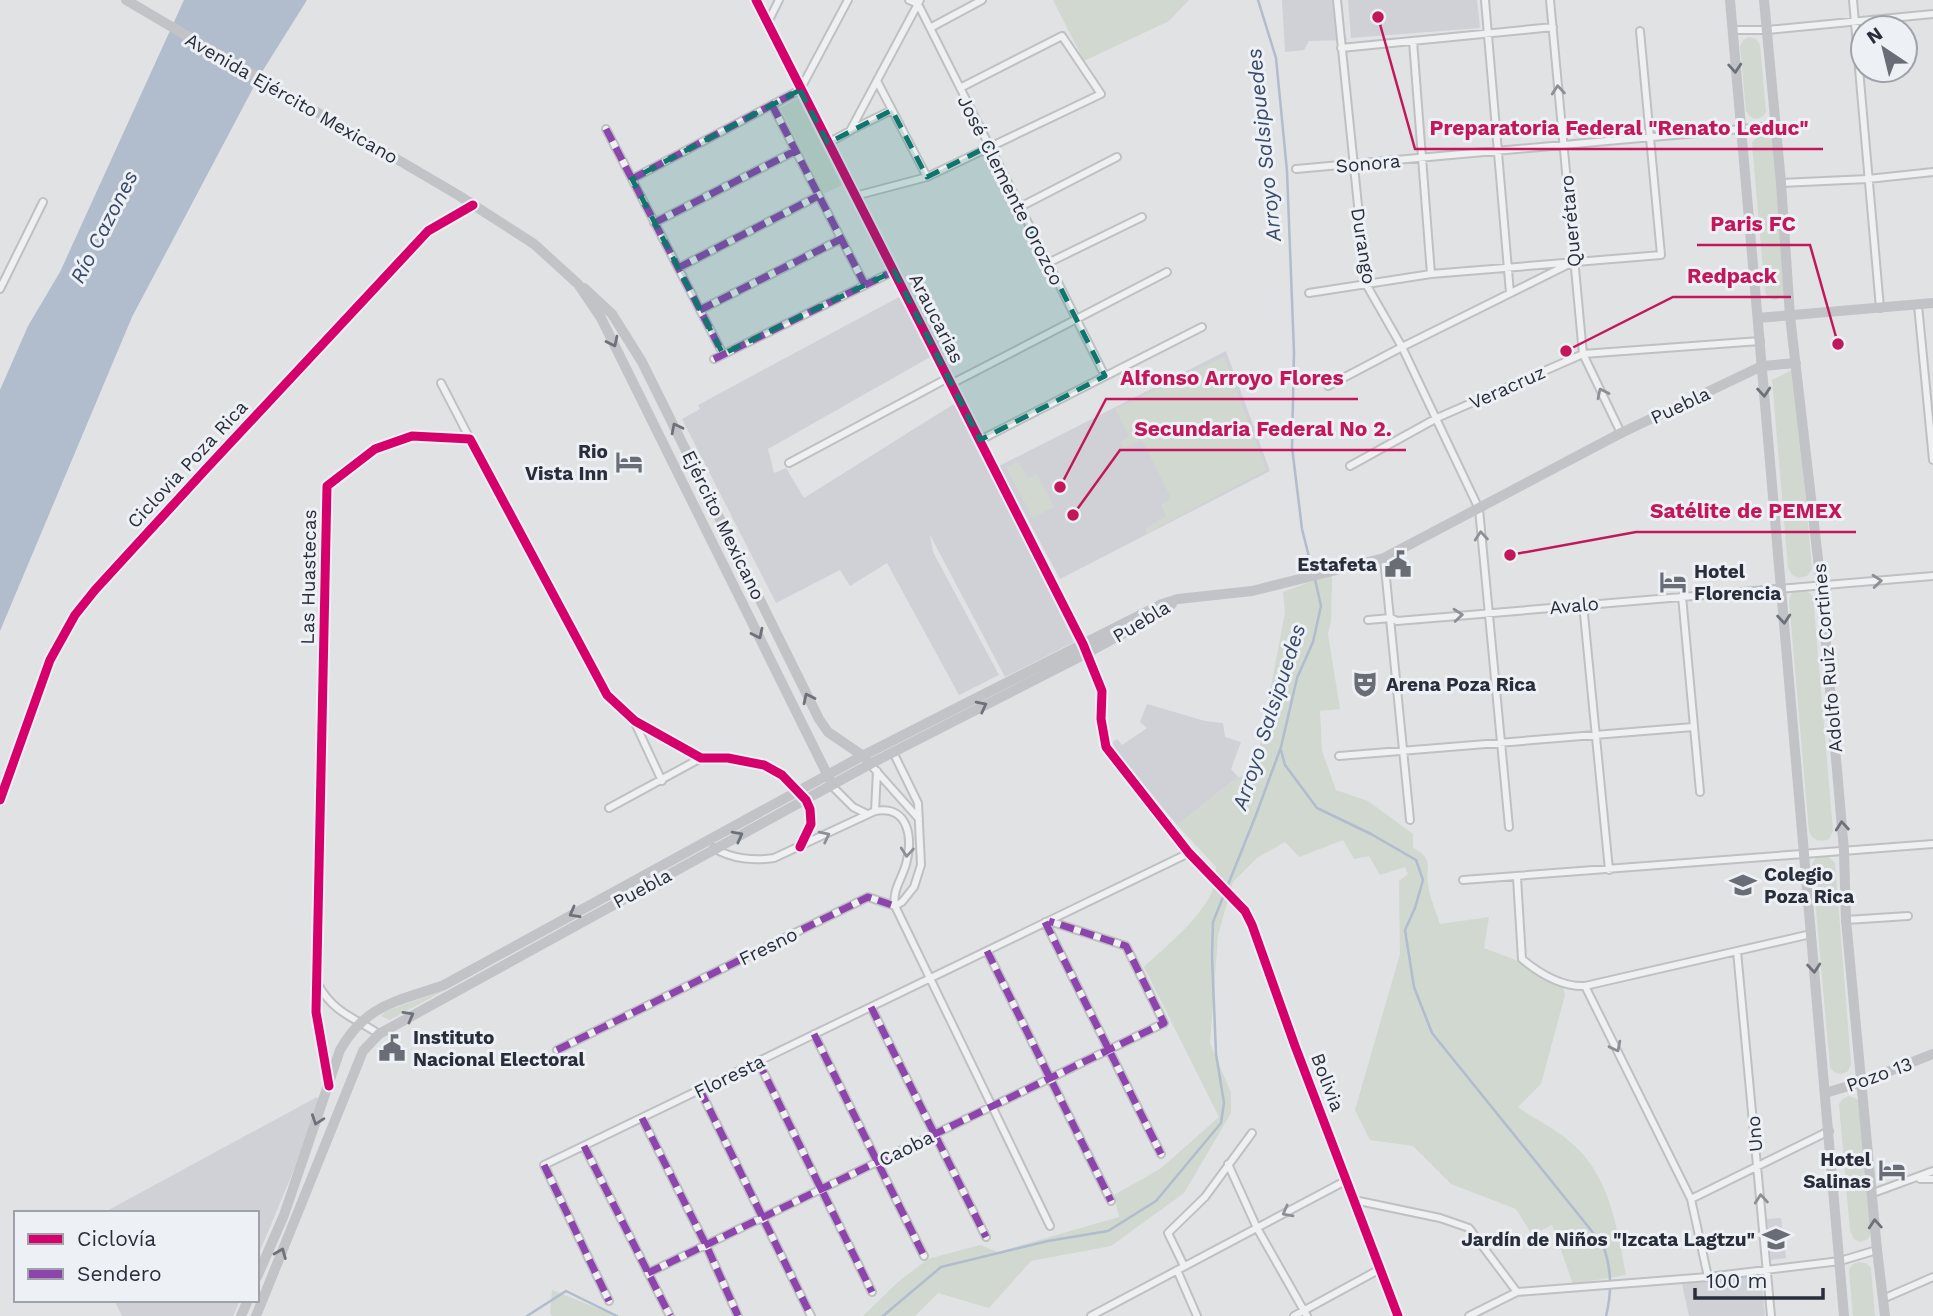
<svg xmlns="http://www.w3.org/2000/svg" width="1933" height="1316" font-family="'Work Sans',sans-serif">
<style>
.built{fill:#cfd1d7}
.green{fill:#d0d8d0}
.water{fill:#b1bccc}
.lines{fill:none;stroke-linecap:round;stroke-linejoin:round}
.stream{stroke:#b1bccc;stroke-width:2.5}
.minor-casing{stroke:#bec0c2;stroke-width:10}
.minor{stroke:#eff0f1;stroke-width:6}
.secondary{stroke:#c1c3c7;stroke-width:10}
.quiet{stroke:#8e44ad;stroke-width:7;stroke-dasharray:14 7;stroke-linecap:butt}
.cycleway-casing{stroke:#edf0f4;stroke-width:13}
.cycleway{stroke:#d6006c;stroke-width:9}
.oneway{stroke:#6d717a}
.oneway2{stroke:#8c8f96}
.marked{fill:#0f766e;fill-opacity:0.2;stroke:#0f766e;stroke-width:5;stroke-dasharray:14 9;stroke-linejoin:round}
.labels{text-anchor:middle;stroke-width:6;stroke-linejoin:round;paint-order:stroke}
.street-label{font-size:19px;fill:#292e3b;stroke:#edf0f4}
.poi-label{font-size:19px;font-weight:bold;fill:#292e3b;stroke:#edf0f4;text-anchor:end}
.water-label{font-size:21px;font-style:italic;fill:#384a6a;stroke:#edf0f4}
.leader{fill:none;stroke:#c2185b;stroke-width:2.5}
.callout-dot{fill:#c2185b;stroke:#edf0f4;stroke-width:2.5}
.callout-label{font-size:21px;text-anchor:middle;font-weight:bold;fill:#c2185b;stroke:#edf0f4;stroke-width:6;stroke-linejoin:round;paint-order:stroke}
</style>
<rect width="100%" height="100%" fill="#e0e2e4"/>
<path class="built" d="M1282,0H1334L1347,40L1309,41L1304,50L1285,52Z
M1348,0H1477L1480,28L1351,38Z
M899,297L932,356L768,449L774,473L786,468L804,498L957,402L1074,642L1005,677L930,535L933,552L999,675L959,695L887,563L850,586L840,570L776,603L682,419L700,409L698,405Z
M1226,351L1270,471L1060,579L999,466Z
M1147,704L1205,721L1223,723L1225,737L1241,742L1231,769L1238,777L1177,825L1114,748L1113,742L1117,739L1122,745L1147,728L1140,722Z
M317,1097L321,1105L257,1258V1213H103Z
M1781,1218L1786,1258L1771,1260L1767,1219Z
M1761,1274L1765,1316H1689L1682,1284Z
M114,1300H240L233,1316H122Z"/>
<path class="green" d="M1053,0H1189L1169,21L1084,61Z
M1749,37L1756,39L1760,45L1766,112C1761,121 1751,121 1746,111L1740,46L1743,40Z
M798,98L842,185L824,194L780,108Z
M1762,135L1769,137L1774,141L1784,296L1775,300L1769,298L1765,292L1752,143L1756,138Z
M1224,357L1266,470L1146,534V528L1166,516L1161,505L1171,498L1142,440L1124,448L1121,442L1129,436L1115,409Z
M1794,369L1812,569L1807,576L1799,578L1792,575L1788,567L1772,380Z
M1018,461L1028,478L1037,474L1054,507L1033,518L1006,467Z
M1332,574L1331,621L1328,634L1340,709L1320,711L1322,751L1336,790L1368,801L1413,834V848C1435,858 1425,869 1428,885C1430,898 1436,912 1440,924L1489,917L1484,948L1560,977L1565,995L1541,1084L1518,1107C1536,1120 1560,1131 1576,1147C1611,1181 1617,1229 1626,1275L1573,1284L1552,1225L1532,1235L1516,1209L1451,1184L1413,1146L1370,1140L1355,1110L1400,954L1399,881L1408,874L1405,867L1380,875L1369,856L1354,859L1343,840L1299,857L1285,842L1257,858L1233,882L1218,935L1210,1043L1231,1093V1113L1184,1193L1111,1246L1031,1261L989,1308L938,1293L915,1316H863L898,1282L928,1259L980,1245L998,1252L1119,1217L1114,1195L1160,1169L1219,1117L1144,967C1167,945 1196,923 1211,894C1215,886 1215,876 1216,867L1177,825L1238,777L1254,776L1285,613L1283,592Z
M1804,589L1813,596L1833,831L1829,839C1820,843 1812,840 1809,831L1789,600L1792,593Z
M1824,856L1830,858L1835,863L1851,1064L1848,1071C1841,1076 1834,1074 1830,1067L1812,864L1816,858Z
M480,971L390,1020L381,1016L386,1011L431,995Z
M1849,1096L1859,1100L1872,1232L1868,1239L1860,1242L1854,1239L1850,1231L1839,1104L1843,1099Z
M1859,1262L1866,1263L1871,1268L1875,1316H1853L1849,1270L1853,1264Z
M552,1290L617,1316H552L550,1313Z"/>
<path class="water" d="M184,0H307L260,75L132,317L0,631V390L28,326L60,272Z"/>
<g class="lines">
<path class="stream" d="M1258,0L1276,58L1287,171L1294,352L1292,447L1302,529L1313,573
M1281,750L1285,765L1317,808L1371,834L1416,860L1423,880L1415,908L1405,930L1414,987L1432,1033L1603,1245C1612,1269 1612,1292 1606,1316
M527,1316L566,1291L617,1316
M883,1316L941,1267L1048,1241L1108,1231L1156,1201L1221,1123L1224,1103L1216,1054L1212,956L1213,922L1256,815L1281,747L1297,678L1313,642L1321,606L1315,579"/>
<defs>
<path id="minor" d="M756,0L1083,644L1102,691L1101,719L1106,747L1189,853L1245,911L1252,925L1295,1046L1398,1316
M909,0L918,4L1105,376
M1337,0L1366,284L1402,347L1479,509L1509,827
M1485,0L1510,293
M1550,0L1583,354L1621,433
M1853,0L1880,308
M767,24L779,0
M930,28L982,0
M1733,30H1767L1933,14
M1413,41L1431,274
M1341,48L1553,27
M877,81L927,177
M772,105L865,285
M606,129L723,354
M851,130L892,110
M828,143L850,131L920,0
M1296,169L1775,126
M632,179L800,90L848,0
M1781,183L1868,179L1933,172
M855,196L927,177L1101,94L1062,36L960,88
M1020,207L1117,157
M654,223L795,151
M1048,263L1142,217
M678,268L818,196
M0,289L43,202
M1309,293L1431,274L1661,255L1640,31
M1918,305L1933,460
M700,310L841,239
M714,359L894,271
M441,383L470,439
M951,384L1167,272
M1328,386L1402,347L1569,264
M980,440L1202,327
M789,463L948,378
M1350,466L1437,418L1583,354L1760,341
M1384,558L1410,820
M1682,596L1700,792
M1583,604L1609,870
M1368,620L1391,618L1397,621L1933,576
M635,723L662,781
M893,752L918,803L921,865L914,887L902,902L895,906
M1339,756L1693,727
M870,764L919,819
M832,786L853,807L867,814
M609,808L701,758
M875,811L877,771
M714,848C731,859 755,861 774,858L875,811C909,805 913,838 906,864C902,879 892,890 895,906L1050,1226
M1517,878L1522,959C1540,974 1562,987 1585,986L1811,934
M1463,880L1933,844
M1846,920L1908,916
M1045,922L1161,1154
M987,951L1111,1201
M1737,951L1771,1316
M319,986C334,1013 355,1018 379,1034
M1585,986L1691,1199L1708,1277
M871,1007L986,1237
M814,1034L924,1256
M557,1050L868,897L895,906
M758,1061L872,1292
M328,1085L316,1012L327,486L375,449L412,436L470,439L607,695L635,721L701,758H728L764,765L782,775L806,800L810,809L811,824L800,847
M700,1090L811,1316
M642,1118L706,1245L738,1316
M584,1146L670,1316
M1228,1164L1257,1228L1307,1316
M1920,1179H1933
M1873,1193L1933,1171
M1691,1199L1829,1131
M1354,1200L1440,1218L1469,1228L1517,1292
M1184,1266L1168,1233L1205,1197L1252,1133
M1177,1270L1197,1316
M648,1273L1164,1023L1126,946L1049,921
M1885,1298L1933,1277
M609,1301L544,1165L1189,853
M1091,1316L1347,1180
M1294,1316L1380,1269
M1469,1316L1517,1292L1708,1277L1840,1261L1877,1250"/>
</defs>
<use href="#minor" class="minor-casing"/>
<use href="#minor" class="minor"/>
<path class="secondary" d="M126,0L458,195L534,244L578,284L601,318L830,780
M1730,0L1844,1316
M1764,0L1781,183L1790,316L1821,585L1844,851L1846,920L1877,1250L1885,1316
M584,288L612,314L642,362L819,719L828,732L866,758
M1758,318L1933,303
M1825,1093L1862,1082L1933,1054
M257,1277L284,1215L340,1050C367,1003 397,1002 444,985L864,755L1162,604L1178,599L1252,591L1384,558L1621,433L1762,366L1796,363
M241,1316L248,1300
M256,1316L363,1051L379,1034L870,764L1087,653L1160,613L1172,604"/>
<path class="quiet" d="M772,105L865,285
M606,129L723,354
M632,179L800,90
M654,223L795,151
M678,268L818,196
M700,310L841,239
M714,359L894,271
M1045,922L1161,1154
M987,951L1111,1201
M871,1007L986,1237
M814,1034L924,1256
M557,1050L868,897L895,906
M758,1061L872,1292
M700,1090L811,1316
M642,1118L706,1245L738,1316
M584,1146L670,1316
M544,1165L609,1301
M648,1273L1164,1023L1126,946L1049,921"/>
<defs>
<path id="cycleway" d="M756,0L1083,644L1102,691L1101,719L1106,747L1189,853L1245,911L1252,925L1295,1046L1398,1316
M0,800L50,660L75,615L95,590L206,469L428,231L473,205
M329,1086L316,1012L327,486L375,449L412,436L470,439L607,695L635,721L701,758H728L764,765L782,775L806,800L810,809L811,824L800,847"/>
</defs>
<use href="#cycleway" class="cycleway-casing"/>
<use href="#cycleway" class="cycleway"/>
</g>
<defs><path id="oneway-chevron" d="M-2-3.5L2.5 0L-2 3.5" fill="none" stroke-width="1.6" stroke-linecap="round" stroke-linejoin="round" transform="scale(1.75)"/></defs>
<g class="oneway">
<use href="#oneway-chevron" transform="translate(1735 68) rotate(86)"/>
<use href="#oneway-chevron" transform="translate(613 342) rotate(64)"/>
<use href="#oneway-chevron" transform="translate(1764 392) rotate(85)"/>
<use href="#oneway-chevron" transform="translate(676 428) rotate(-117)"/>
<use href="#oneway-chevron" transform="translate(1784 619) rotate(85)"/>
<use href="#oneway-chevron" transform="translate(758 634) rotate(64)"/>
<use href="#oneway-chevron" transform="translate(808 698) rotate(-116)"/>
<use href="#oneway-chevron" transform="translate(982 706) rotate(-27)"/>
<use href="#oneway-chevron" transform="translate(1842 826) rotate(-95)"/>
<use href="#oneway-chevron" transform="translate(738 836) rotate(-28)"/>
<use href="#oneway-chevron" transform="translate(574 913) rotate(151)"/>
<use href="#oneway-chevron" transform="translate(1814 968) rotate(85)"/>
<use href="#oneway-chevron" transform="translate(409 1016) rotate(-29)"/>
<use href="#oneway-chevron" transform="translate(317 1120) rotate(109)"/>
<use href="#oneway-chevron" transform="translate(1875 1224) rotate(-94)"/>
<use href="#oneway-chevron" transform="translate(281 1253) rotate(-68)"/>
</g>
<g class="oneway2">
<use href="#oneway-chevron" transform="translate(1558 90) rotate(-95)"/>
<use href="#oneway-chevron" transform="translate(1602 393) rotate(-116)"/>
<use href="#oneway-chevron" transform="translate(1481 536) rotate(-95)"/>
<use href="#oneway-chevron" transform="translate(1877 581) rotate(-5)"/>
<use href="#oneway-chevron" transform="translate(1458 615) rotate(-5)"/>
<use href="#oneway-chevron" transform="translate(825 836) rotate(-27)"/>
<use href="#oneway-chevron" transform="translate(907 852) rotate(95)"/>
<use href="#oneway-chevron" transform="translate(1616 1047) rotate(63)"/>
<use href="#oneway-chevron" transform="translate(1761 1199) rotate(-95)"/>
<use href="#oneway-chevron" transform="translate(1287 1212) rotate(152)"/>
</g>
<path class="marked" d="M800,90L828,143L892,110L927,177L989,146L1105,376L980,440L894,271L723,354L632,179Z"/>
<defs>
<symbol id="hotel-bare" viewBox="-9 -9 18 18"><path d="M-6-4.5h1.5V1H6V5H4.5V3h-9V5H-6ZM-4 0a1.8 1.8 0 1 1 3.6 0ZM.5 0V-2.5h3Q6-2.5 6 0Z" fill="#696d76" stroke="#edf0f4" stroke-width="2.5" paint-order="stroke"/></symbol>
<symbol id="civic-bare" viewBox="-9 -9 18 18"><path d="M-.6-6.5H3V-4.5H.6V-3L4-1V1h2V6H-6V1h2V-1L-.6-3ZM-1.2 2.5V6h2.4V2.5Z" fill="#696d76" stroke="#edf0f4" stroke-width="2.5" paint-order="stroke"/></symbol>
<symbol id="theatre-bare" viewBox="-9 -9 18 18"><path d="M-5-5.5Q0-4 5-5.5V0Q5 5 0 6Q-5 5-5 0ZM-3.3-2.5H-1v1.5H-3.3ZM1-2.5H3.3v1.5H1ZM-2.8 1Q0 5.5 2.8 1Z" fill="#696d76" stroke="#edf0f4" stroke-width="2.5" paint-order="stroke"/></symbol>
<symbol id="school-bare" viewBox="-9 -9 18 18"><path d="M0-5L7-2L0 1L-7-2ZM-4 1L0 2.5L4 1V4Q0 6-4 4Z" fill="#696d76" stroke="#edf0f4" stroke-width="2.5" paint-order="stroke"/></symbol>
</defs>
<g fill-rule="evenodd">
<use href="#hotel-bare" x="610" y="443" width="38" height="38"/>
<use href="#civic-bare" x="1379" y="545" width="38" height="38"/>
<use href="#hotel-bare" x="1654" y="563" width="38" height="38"/>
<use href="#theatre-bare" x="1346" y="665" width="38" height="38"/>
<use href="#school-bare" x="1724" y="866" width="38" height="38"/>
<use href="#civic-bare" x="373" y="1029" width="38" height="38"/>
<use href="#hotel-bare" x="1873" y="1151" width="38" height="38"/>
<use href="#school-bare" x="1757" y="1220" width="38" height="38"/>
</g>
<g class="labels">
<g class="street-label">
<text transform="translate(292 98) rotate(30)" y="7">Avenida Ejército Mexicano</text>
<text transform="translate(1368 163) rotate(-5)" y="7">Sonora</text>
<text transform="translate(1011 190) rotate(63)" y="7">José Clemente Orozco</text>
<text transform="translate(1570 221) rotate(-95)" y="7">Querétaro</text>
<text transform="translate(1364 246) rotate(81)" y="7">Durango</text>
<text transform="translate(937 318) rotate(63)" y="7">Araucarias</text>
<text transform="translate(1507 387) rotate(-24)" y="7">Veracruz</text>
<text transform="translate(1680 405) rotate(-25)" y="7">Puebla</text>
<text transform="translate(187 464) rotate(-47)" y="7">Ciclovia Poza Rica</text>
<text transform="translate(724 525) rotate(64)" y="7">Ejército Mexicano</text>
<text transform="translate(308 577) rotate(-89)" y="7">Las Huastecas</text>
<text transform="translate(1574 605) rotate(-5)" y="7">Avalo</text>
<text transform="translate(1141 621) rotate(-31)" y="7">Puebla</text>
<text transform="translate(1827 658) rotate(-95)" y="7">Adolfo Ruiz Cortines</text>
<text transform="translate(642 888) rotate(-28)" y="7">Puebla</text>
<text transform="translate(768 946) rotate(-26)" y="7">Fresno</text>
<text transform="translate(1879 1074) rotate(-20)" y="7">Pozo 13</text>
<text transform="translate(729 1076) rotate(-26)" y="7">Floresta</text>
<text transform="translate(1328 1082) rotate(69)" y="7">Bolivia</text>
<text transform="translate(1754 1134) rotate(-95)" y="7">Uno</text>
<text transform="translate(906 1148) rotate(-26)" y="7">Caoba</text>
</g>
<g class="poi-label">
<text x="608" y="458">Rio<tspan x="608" dy="22">Vista Inn</tspan></text>
<text x="1377" y="571">Estafeta</text>
<text x="1694" y="578" text-anchor="start">Hotel<tspan x="1694" dy="22">Florencia</tspan></text>
<text x="1386" y="691" text-anchor="start">Arena Poza Rica</text>
<text x="1764" y="881" text-anchor="start">Colegio<tspan x="1764" dy="22">Poza Rica</tspan></text>
<text x="413" y="1044" text-anchor="start">Instituto<tspan x="413" dy="22">Nacional Electoral</tspan></text>
<text x="1871" y="1166">Hotel<tspan x="1871" dy="22">Salinas</tspan></text>
<text x="1755" y="1246">Jardín de Niños "Izcata Lagtzu"</text>
</g>
<g class="water-label">
<text transform="translate(1264 145) rotate(-96)" y="7">Arroyo Salsipuedes</text>
<text transform="translate(104 227) rotate(-63)" y="7">Río Cazones</text>
<text transform="translate(1269 717) rotate(-72)" y="7">Arroyo Salsipuedes</text>
</g>
</g>
<path class="leader" d="M1378 17L1415 149H1823M1838 344L1810 245H1697M1566 351L1673 297H1791M1060 487L1106 399H1358M1073 515L1120 450H1406M1510 555L1636 532H1856"/>
<g class="callout-dot">
<circle cx="1378" cy="17" r="7"/>
<circle cx="1838" cy="344" r="7"/>
<circle cx="1566" cy="351" r="7"/>
<circle cx="1060" cy="487" r="7"/>
<circle cx="1073" cy="515" r="7"/>
<circle cx="1510" cy="555" r="7"/>
</g>
<g class="callout-label">
<text x="1619" y="135">Preparatoria Federal "Renato Leduc"</text>
<text x="1753" y="231">Paris FC</text>
<text x="1732" y="283">Redpack</text>
<text x="1232" y="385">Alfonso Arroyo Flores</text>
<text x="1263" y="436">Secundaria Federal No 2.</text>
<text x="1746" y="518">Satélite de PEMEX</text>
</g>
<rect x="14" y="1211" width="245" height="91" fill="#edf0f4" stroke="#9fa2aa" stroke-width="2"/>
<rect x="28" y="1234" width="35" height="10" fill="#d6006c" stroke="#9fa2aa" stroke-width="2"/>
<text x="77" y="1246" font-size="21" fill="#292e3b">Ciclovía</text>
<rect x="28" y="1269" width="35" height="10" fill="#8e44ad" stroke="#9fa2aa" stroke-width="2"/>
<text x="77" y="1281" font-size="21" fill="#292e3b">Sendero</text>
<g transform="translate(1884 49) rotate(325)"><circle r="33" fill="#edf0f4" stroke="#9fa2aa" stroke-width="2"/>
<path d="M0-5L12 26L0 18L-12 26Z" fill="#696d76"/>
<text y="-10" font-size="19" font-weight="bold" text-anchor="middle" fill="#292e3b">N</text>
</g>
<path d="M1695 1288v10h128v-10" fill="none" stroke="#292e3b" stroke-width="3.5"/>
<text x="1706" y="1288" font-size="21" fill="#292e3b" stroke="#edf0f4" stroke-width="5" paint-order="stroke">100 m</text>
</svg>
